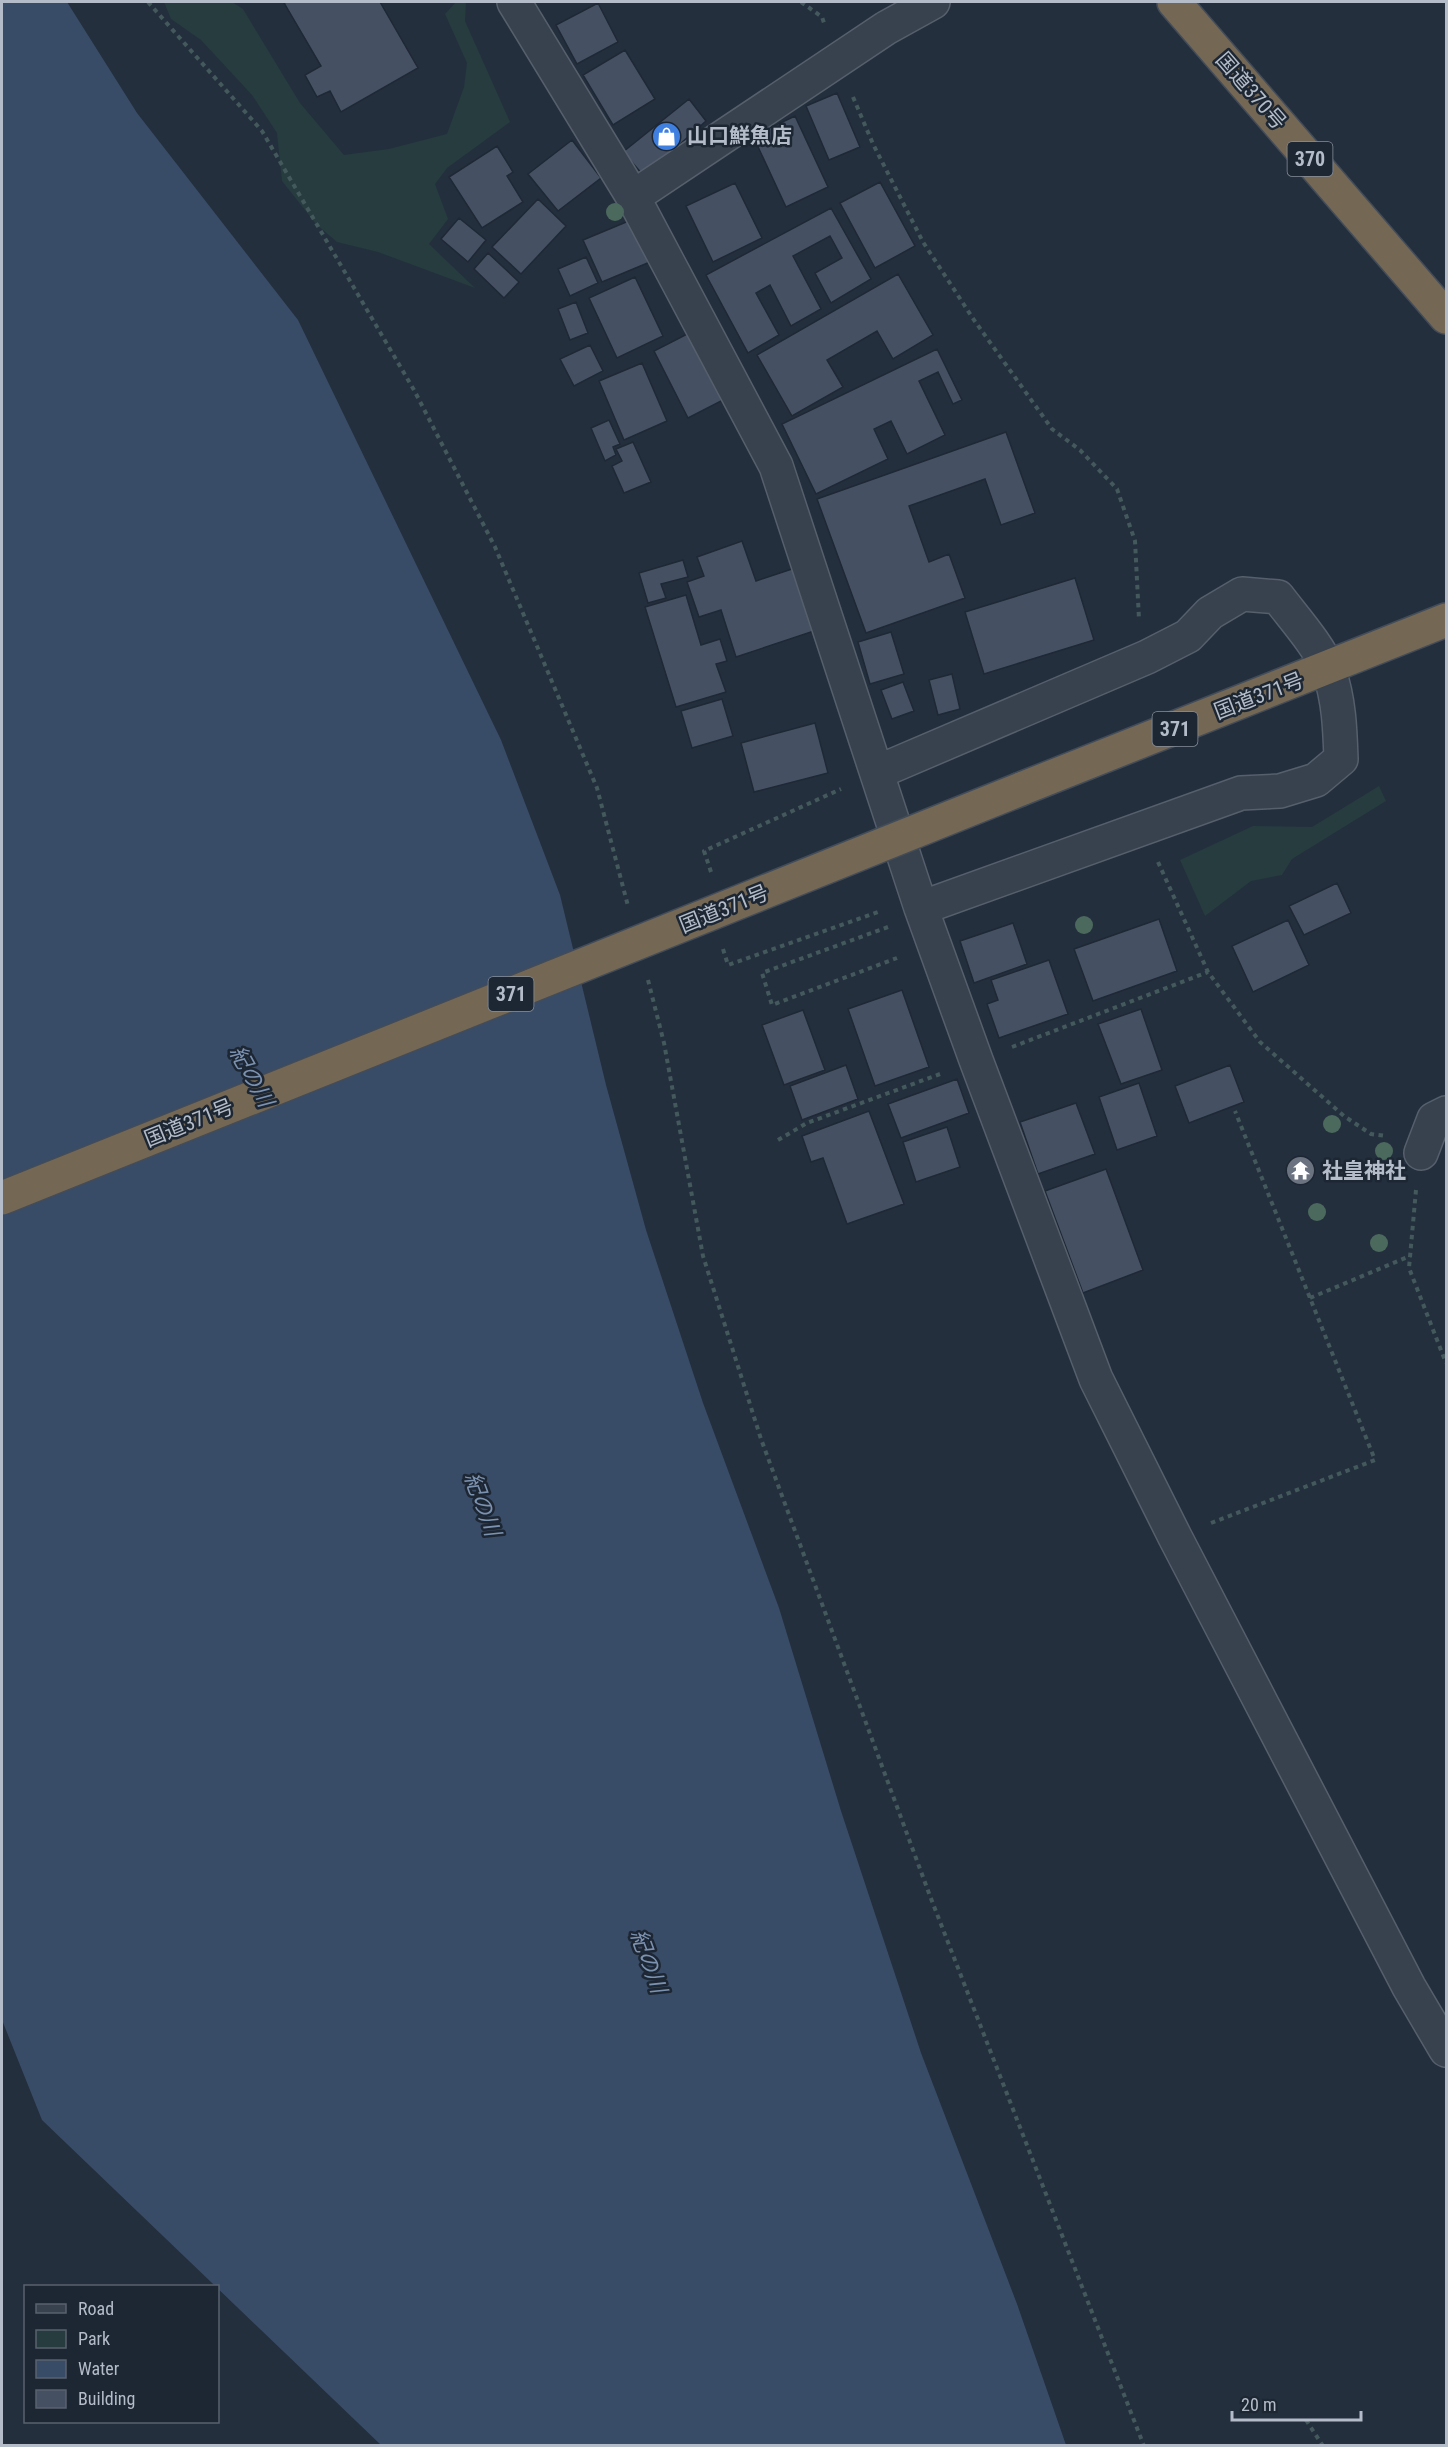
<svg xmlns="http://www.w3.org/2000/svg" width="1448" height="2447" font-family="'Roboto Condensed','Noto Sans JP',sans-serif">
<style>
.green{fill:#263c3f}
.water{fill:#394c67}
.building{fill:#455162;stroke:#1f2835;stroke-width:1.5}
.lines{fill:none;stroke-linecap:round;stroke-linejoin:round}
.minor-casing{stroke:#565f6c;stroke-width:36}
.highway-casing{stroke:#434c59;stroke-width:36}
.path{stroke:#44595c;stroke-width:4;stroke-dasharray:4.5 4.5;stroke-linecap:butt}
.minor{stroke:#38414e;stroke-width:33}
.highway{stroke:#746855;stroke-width:33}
.highway-bridge-casing{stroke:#434c59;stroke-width:36;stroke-linecap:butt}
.highway-bridge{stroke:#746855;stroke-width:33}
.tree{fill:#4b6a5d}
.labels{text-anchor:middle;stroke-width:5;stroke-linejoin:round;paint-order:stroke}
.shield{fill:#1d2633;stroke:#878f9c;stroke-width:1.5}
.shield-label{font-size:20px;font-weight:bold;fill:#b4bcc9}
.street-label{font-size:21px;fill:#b4bcc9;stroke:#1d2633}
.poi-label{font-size:21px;font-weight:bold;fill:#b4bcc9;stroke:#1d2633;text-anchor:start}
.water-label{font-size:22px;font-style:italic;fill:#7c92b1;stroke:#1d2633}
</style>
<rect width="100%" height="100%" fill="#242f3e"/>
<path class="green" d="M164,2H232L243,9L300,103L344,155L389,149L447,134L464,87L467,63L445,14L456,2H466L465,21L510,122L447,168L435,184L448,219L429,244L475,288L378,252L337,242L316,224L282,181L277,133L252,95L201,40L171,19Z
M1379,786L1386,801L1292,859L1282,875L1251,881L1205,916L1180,860L1253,826L1312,827Z"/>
<path class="water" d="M2,2H67L137,113L298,320L501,740L560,895L606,1085L646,1230L703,1403L779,1608L841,1811L921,2053L1017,2304L1066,2445H381L42,2120L2,2020Z"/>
<path class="building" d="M287,2H380L418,68L341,112L330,91L317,97L305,75L321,66L284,3Z
M598,3L618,42L577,64L556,25Z
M625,50L655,99L613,125L583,75Z
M837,93L860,147L829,160L806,106Z
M689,99L706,121L644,176L623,152Z
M795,116L828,187L786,207L753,136Z
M572,140L601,178L558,211L528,174Z
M497,146L513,172L507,176L523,202L482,228L449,177Z
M880,182L915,246L875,268L840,203Z
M735,183L762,238L713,262L686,206Z
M538,199L566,226L521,274L492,247Z
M831,208L871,279L831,303L815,273L842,258L830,236L793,256L821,309L791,326L770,285L756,293L779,335L748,353L706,275Z
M459,218L486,240L468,262L441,239Z
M631,220L650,262L602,282L583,240Z
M488,253L519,282L504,298L474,269Z
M586,257L598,283L570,296L558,269Z
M898,274L933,335L893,359L877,331L827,360L843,387L792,416L757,355Z
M635,277L663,336L617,358L589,298Z
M576,302L588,333L570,340L558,309Z
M693,331L727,398L688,418L654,351Z
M590,345L603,371L574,386L560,359Z
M937,349L962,400L953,404L938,372L919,381L945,435L907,454L891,421L874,429L888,459L816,494L782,424Z
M642,363L667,421L624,440L599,381Z
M609,420L620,444L613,447L616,455L605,461L591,428Z
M1006,432L1035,513L1001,525L985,479L909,506L929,562L949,554L965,598L866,633L817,499Z
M633,442L651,482L624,493L612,466L622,461L616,449Z
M742,541L756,581L795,568L817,630L736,657L721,610L699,617L687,582L704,576L697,557Z
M683,560L688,577L661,584L666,598L648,603L639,573Z
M1075,578L1094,640L984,674L965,612Z
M686,595L701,645L720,639L727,661L716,664L726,692L676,707L645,607Z
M891,632L904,674L870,684L858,642Z
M952,674L960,709L938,715L929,680Z
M903,682L914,711L892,719L881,690Z
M722,699L733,736L692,748L681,711Z
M815,723L828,773L754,792L741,743Z
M1337,883L1351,913L1304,935L1289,906Z
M1159,919L1177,971L1093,1001L1074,949Z
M1288,920L1309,965L1253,992L1232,946Z
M1013,923L1027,964L974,983L960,941Z
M1049,960L1068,1014L999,1038L987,1004L998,1000L991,980Z
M902,990L929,1067L875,1086L848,1009Z
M1141,1009L1162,1070L1121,1084L1098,1024Z
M803,1010L825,1070L784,1085L762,1025Z
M846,1065L858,1099L802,1120L790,1086Z
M1230,1065L1244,1102L1189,1123L1175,1086Z
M957,1079L969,1113L901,1138L888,1104Z
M1139,1083L1157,1136L1117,1150L1099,1097Z
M1076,1103L1095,1154L1038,1174L1020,1122Z
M869,1111L904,1204L847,1224L823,1158L811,1162L802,1136Z
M947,1127L960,1167L916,1182L903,1142Z
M1106,1169L1143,1270L1083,1293L1045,1191Z"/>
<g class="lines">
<defs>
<path id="minor" d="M514,2L633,197L776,466L921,908L976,1060L1096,1379L1175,1537L1409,1987L1446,2050
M633,197L886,28L933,2
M878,772L1147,657L1188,636L1210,613L1242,594L1278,597C1293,617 1320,647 1329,671C1339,700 1340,729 1341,759L1316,780L1280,791L1241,793L921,908
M1421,1153L1434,1119L1446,1113"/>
<path id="highway" d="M1174,2L1446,317
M1021,789L1446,620"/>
</defs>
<use href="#minor" class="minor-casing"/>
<use href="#highway" class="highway-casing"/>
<path class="path" d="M148,2L262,131L414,390L495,547L597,788L628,906
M801,2L822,17L824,23
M853,97L873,144L923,242L974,320L1052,429L1080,450L1117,489L1135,541L1139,619
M1158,862L1208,972L1260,1042L1344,1116L1371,1134L1386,1136
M711,872L704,851L841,789
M888,927L762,973L772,1005L897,958
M723,949L728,965L881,911
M648,980L664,1043L703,1256L761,1439L930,1896L1144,2446
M1012,1047L1208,972
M778,1140L807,1123L940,1074
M1416,1190L1409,1268L1446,1363
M1310,1298L1410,1256
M1211,1523L1375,1460L1235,1111
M1306,2420L1323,2446"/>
<use href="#minor" class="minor"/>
<use href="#highway" class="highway"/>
<defs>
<path id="highway-bridge" d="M2,1198L1021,789"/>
</defs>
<use href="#highway-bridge" class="highway-bridge-casing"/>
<use href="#highway-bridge" class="highway-bridge"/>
</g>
<g class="tree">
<circle cx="615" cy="212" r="9"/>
<circle cx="1084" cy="925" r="9"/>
<circle cx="1332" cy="1124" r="9"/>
<circle cx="1384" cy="1151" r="9"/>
<circle cx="1317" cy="1212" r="9"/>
<circle cx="1379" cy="1243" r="9"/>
</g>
<defs>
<symbol id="shop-disc" viewBox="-11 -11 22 22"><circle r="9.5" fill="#3f7fe0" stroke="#1d2633"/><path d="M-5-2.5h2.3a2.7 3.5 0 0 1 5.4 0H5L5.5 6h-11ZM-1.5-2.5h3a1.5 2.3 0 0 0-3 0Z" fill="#fff"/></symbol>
<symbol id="temple-disc" viewBox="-11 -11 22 22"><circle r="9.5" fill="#6b7280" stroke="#1d2633"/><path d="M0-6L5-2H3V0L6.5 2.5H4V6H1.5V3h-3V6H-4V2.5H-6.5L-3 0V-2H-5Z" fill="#fff"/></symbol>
</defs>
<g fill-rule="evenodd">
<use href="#shop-disc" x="650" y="120" width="33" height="33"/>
<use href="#temple-disc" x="1284" y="1154" width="33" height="33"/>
</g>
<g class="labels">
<g class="shield">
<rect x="1287.5" y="142" width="45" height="34" rx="4.5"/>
<rect x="1152.5" y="712" width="45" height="34" rx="4.5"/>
<rect x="488.5" y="977" width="45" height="34" rx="4.5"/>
</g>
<g class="shield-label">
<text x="1310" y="166">370</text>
<text x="1175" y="736">371</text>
<text x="511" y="1001">371</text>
</g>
<g class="street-label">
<text transform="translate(1251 91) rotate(49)" y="7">国道370号</text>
<text transform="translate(1259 696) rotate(-21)" y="7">国道371号</text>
<text transform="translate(724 909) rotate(-22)" y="7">国道371号</text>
<text transform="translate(189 1123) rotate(-22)" y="7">国道371号</text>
</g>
<g class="poi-label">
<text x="687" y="143">山口鮮魚店</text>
<text x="1322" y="1178">社皇神社</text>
</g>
<g class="water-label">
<text transform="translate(252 1076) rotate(61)" y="8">紀の川</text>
<text transform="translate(483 1504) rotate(70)" y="8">紀の川</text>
<text transform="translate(649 1961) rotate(70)" y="8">紀の川</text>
</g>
</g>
<rect width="1448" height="2447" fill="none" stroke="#b4bcc9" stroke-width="6"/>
<rect x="24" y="2285" width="195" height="138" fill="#1d2633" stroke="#59626f" stroke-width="1.5"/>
<rect x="36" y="2304" width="30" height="9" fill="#38414e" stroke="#59626f" stroke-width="1.5"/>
<text x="78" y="2315" font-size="18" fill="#b4bcc9">Road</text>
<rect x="36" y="2330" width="30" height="18" fill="#263c3f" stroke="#59626f" stroke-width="1.5"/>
<text x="78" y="2345" font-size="18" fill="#b4bcc9">Park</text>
<rect x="36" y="2360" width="30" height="18" fill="#394c67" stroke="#59626f" stroke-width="1.5"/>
<text x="78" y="2375" font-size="18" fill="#b4bcc9">Water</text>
<rect x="36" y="2390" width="30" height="18" fill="#455162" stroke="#59626f" stroke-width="1.5"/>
<text x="78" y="2405" font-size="18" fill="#b4bcc9">Building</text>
<path d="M1232 2411v9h129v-9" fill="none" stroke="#b4bcc9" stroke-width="3"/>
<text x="1241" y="2411" font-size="18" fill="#b4bcc9" stroke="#1d2633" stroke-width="4.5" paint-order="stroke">20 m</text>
</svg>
